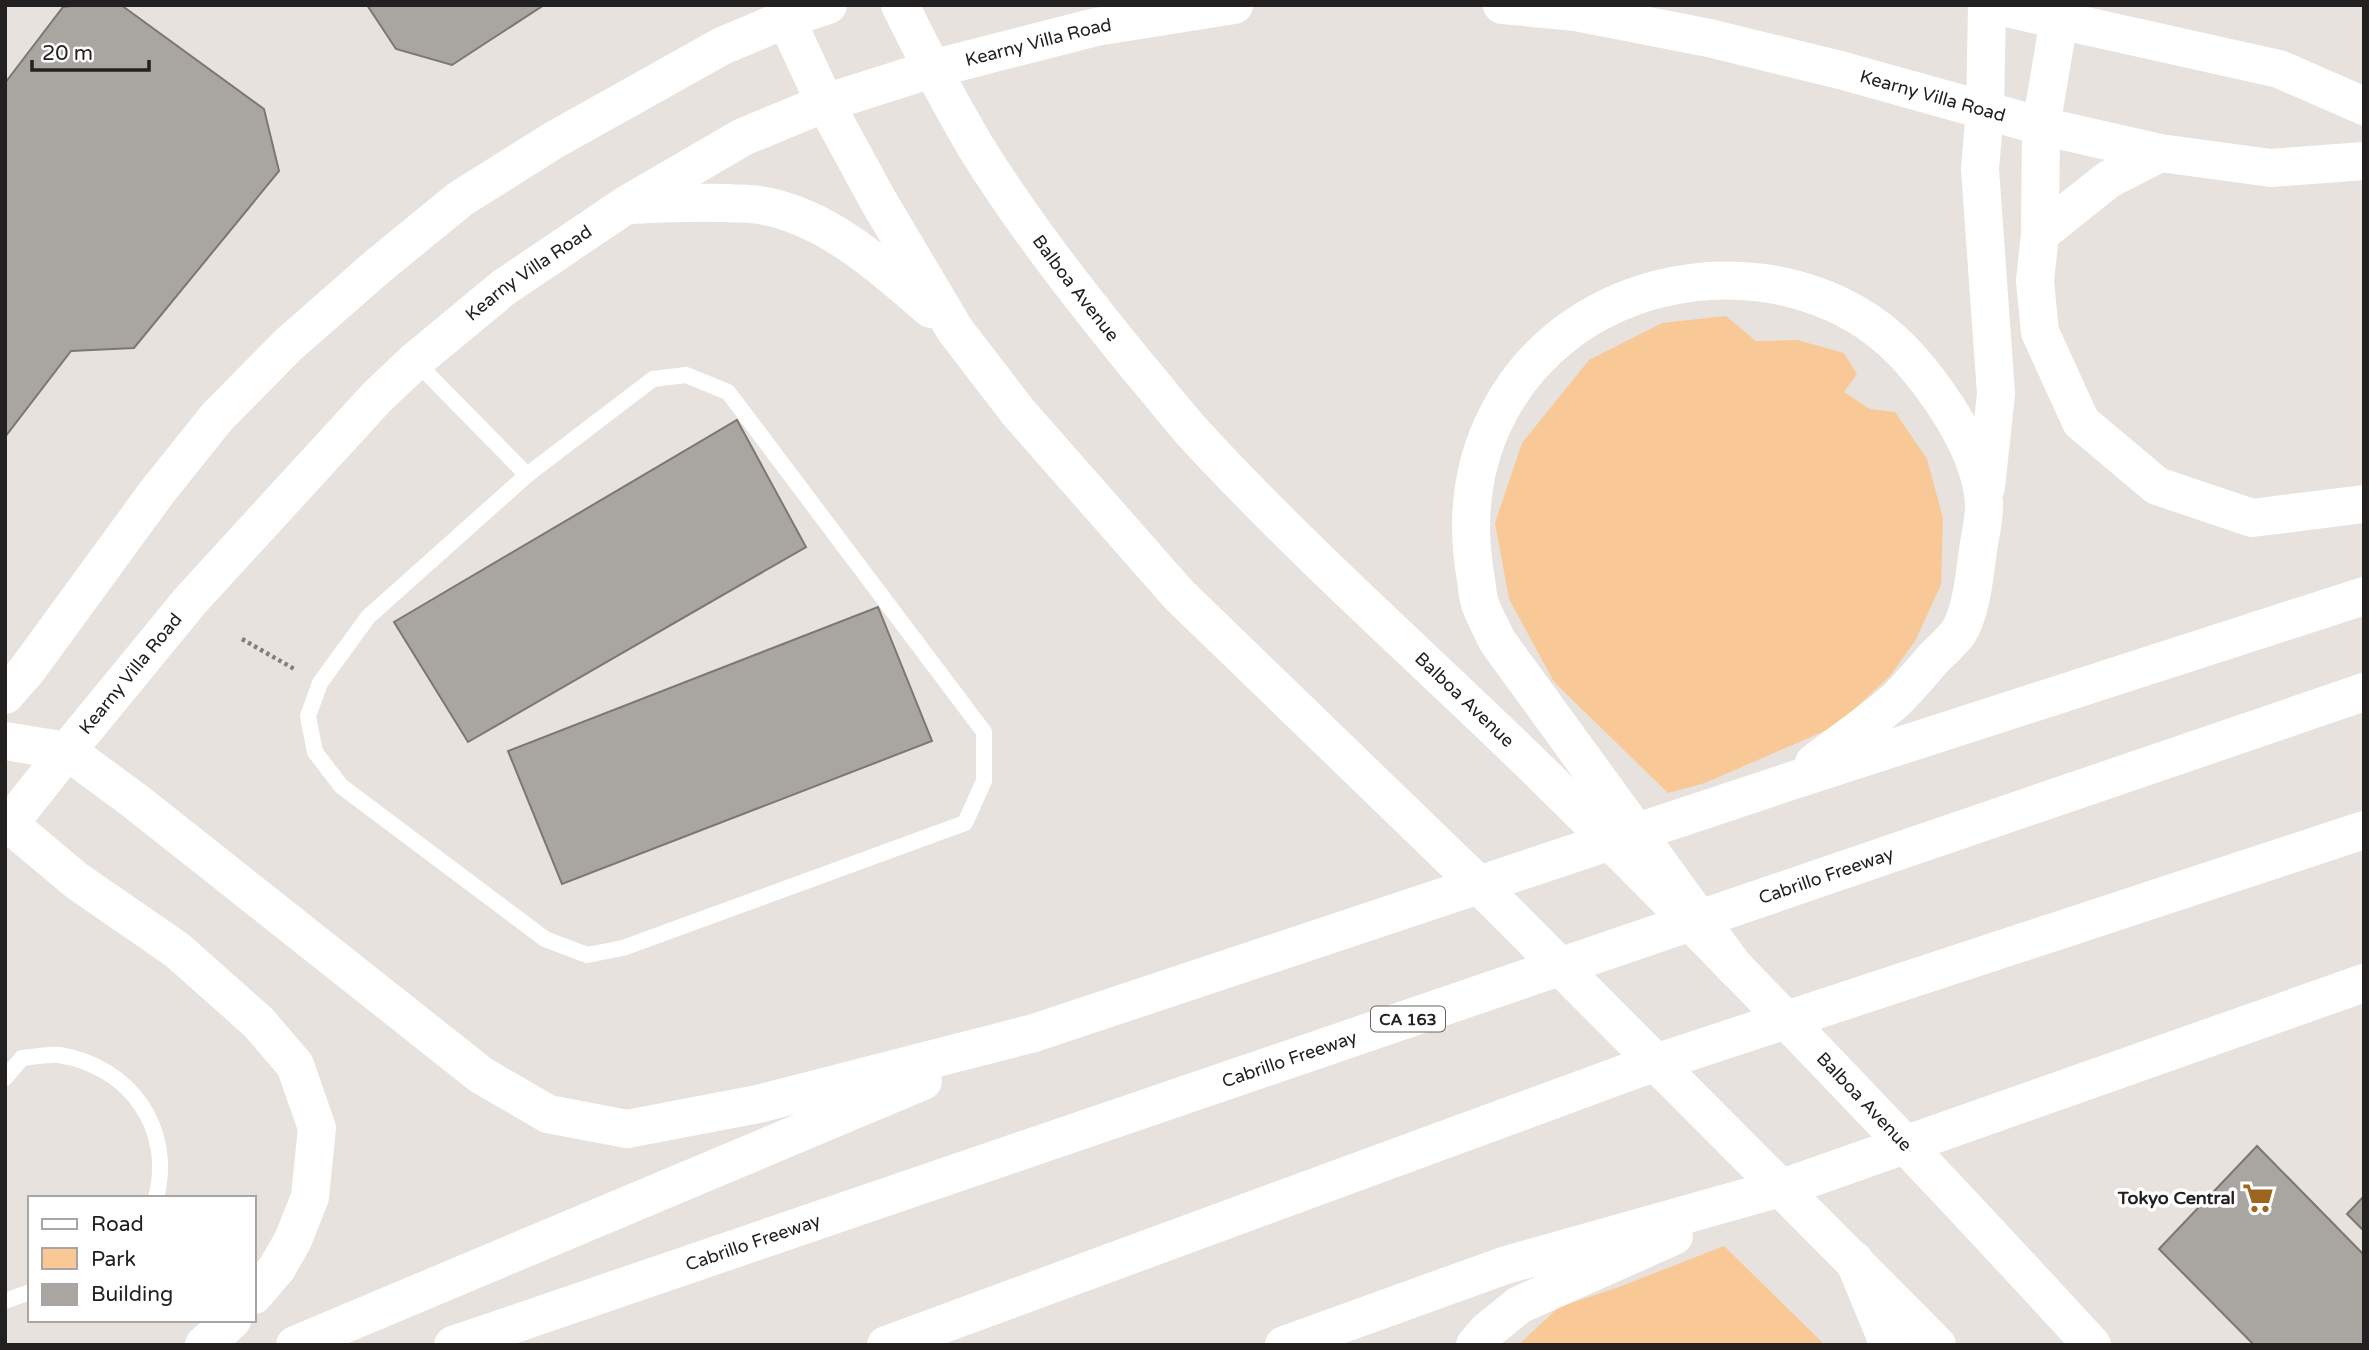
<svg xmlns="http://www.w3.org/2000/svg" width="2369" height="1350" font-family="'Varela Round',sans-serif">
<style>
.green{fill:#f8c997}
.building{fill:#a9a5a0;stroke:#7c7772;stroke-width:2}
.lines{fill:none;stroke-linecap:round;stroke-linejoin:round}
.path{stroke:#827f7b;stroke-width:4.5;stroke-dasharray:3.5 3.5;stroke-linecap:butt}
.service{stroke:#fff;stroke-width:16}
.secondary{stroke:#fff;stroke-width:38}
.primary{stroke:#fff;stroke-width:38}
.motorway{stroke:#fff;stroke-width:38}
.labels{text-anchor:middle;stroke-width:7;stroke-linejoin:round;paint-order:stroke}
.shield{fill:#fff;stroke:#656462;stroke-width:2}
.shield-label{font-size:16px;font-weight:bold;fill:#23211f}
.street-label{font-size:18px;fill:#23211f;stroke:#fff}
.poi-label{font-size:18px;font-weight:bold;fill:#23211f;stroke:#fff;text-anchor:end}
</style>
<rect width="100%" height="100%" fill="#e7e2dd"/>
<path class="green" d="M1726,316L1756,341L1797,340L1844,353L1857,374L1844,392L1870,409L1895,412L1927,459L1943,518L1941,585L1915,641L1889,677L1836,726L1705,783L1668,793L1554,682L1509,599L1495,523L1522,443L1589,360L1662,323Z
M1724,1246L1825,1345H1518L1559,1307L1619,1287Z"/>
<path class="building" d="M79,5H121L264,109L279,171L134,348L71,351L5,437V83L63,7Z
M367,5H544L452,65L396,49Z
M737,420L806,547L468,742L394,622Z
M878,607L932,741L562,884L508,751Z
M2257,1146L2364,1255V1345H2254L2159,1249Z
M2364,1196V1231L2347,1214Z"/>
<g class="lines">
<path class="path" d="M242,639L296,670"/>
<path class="service" d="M415,361L527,475L368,617L320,683L308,716L315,752L341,786L545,939L587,955L623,948L965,823L984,781V732L728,392L686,375L653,379L527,475
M5,1078L22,1058C34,1057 48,1054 60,1055C130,1067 174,1128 156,1198
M5,1301L30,1292"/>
<g class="secondary">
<path id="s1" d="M1502,5L1576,12L1709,38L1840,70L2041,126L2160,153L2271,168L2364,161"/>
<path d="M2059,20L2279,69L2364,106"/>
<path id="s2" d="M825,103L932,69L1096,27L1234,5"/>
<path d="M5,741L67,751L5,829"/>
</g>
<g class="primary">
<path id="s3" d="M900,5C924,54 949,102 977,149C1025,226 1081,297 1138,367C1158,390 1176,414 1196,436C1303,552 1421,656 1533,765C1725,953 1910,1147 2092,1345"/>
<path d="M1994,5L2059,20"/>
<path d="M786,19L825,103L879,202L955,330L1018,412L1179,595L1483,889L1937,1345"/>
<path d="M631,205C664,203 695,202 728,203C740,204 753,203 765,206C830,219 882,267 931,309"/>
<path d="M5,695L27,670L157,492L217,417L288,345L377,267L460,199L554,140L722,46L786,19L828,5"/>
<path id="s4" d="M67,751L190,601L377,397L415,361L503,288L626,205L743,137L825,103"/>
</g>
<g class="motorway">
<path d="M2059,20L2041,126L2040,234L2035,281L2040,332L2081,422L2157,486L2252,518L2364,504"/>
<path d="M2040,234L2109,179L2160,153"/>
<path d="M1986,487L1996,394L1980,169L1985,110L1987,5"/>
<path d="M67,751L135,801L481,1075L548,1114L627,1129L758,1104L1034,1033L1791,781L2364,596"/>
<path d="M9,824L77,881L177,950L258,1022L295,1065L317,1128L310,1197L293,1240L277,1268L254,1295"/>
<path d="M1735,968L1498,642C1492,630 1485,617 1480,604C1477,594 1477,583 1475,574C1466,518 1472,464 1498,414C1564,285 1735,244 1857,315C1891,335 1916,363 1939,396C1960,426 1981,464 1984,502C1985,517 1980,535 1978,550C1975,573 1971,614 1958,633C1951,642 1941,651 1933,659C1921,673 1909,687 1896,700C1870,723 1841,742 1814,763"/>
<path d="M1854,1260L1889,1345"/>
<path d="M204,1345L232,1320"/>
<path d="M295,1345L923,1081"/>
<path id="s5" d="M453,1345L2364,692"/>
<path d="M886,1345L1634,1070L2364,830"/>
<path d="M1284,1345L1506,1265L1791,1185L2364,983"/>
<path d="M1475,1345L1487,1331L1519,1305L1674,1236"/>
</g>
</g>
<defs>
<symbol id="supermarket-bare" viewBox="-9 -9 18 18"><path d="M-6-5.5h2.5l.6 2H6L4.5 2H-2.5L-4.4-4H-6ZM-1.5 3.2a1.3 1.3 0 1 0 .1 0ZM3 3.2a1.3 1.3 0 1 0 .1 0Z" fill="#9c661f" stroke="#fff" stroke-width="2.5" paint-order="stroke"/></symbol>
</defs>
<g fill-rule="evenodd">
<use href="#supermarket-bare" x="2236" y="1176" width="44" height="44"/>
</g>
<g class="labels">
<rect class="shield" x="1371" y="1006.5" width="74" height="25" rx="5"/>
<g class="shield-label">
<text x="1408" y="1025">CA 163</text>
</g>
<g class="street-label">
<text dy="6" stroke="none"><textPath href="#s2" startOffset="222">Kearny Villa Road</textPath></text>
<text dy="6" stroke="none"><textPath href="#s1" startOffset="441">Kearny Villa Road</textPath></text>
<text dy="6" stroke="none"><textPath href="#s4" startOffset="667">Kearny Villa Road</textPath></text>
<text dy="6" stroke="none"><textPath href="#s3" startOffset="334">Balboa Avenue</textPath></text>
<text dy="6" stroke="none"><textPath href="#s4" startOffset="100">Kearny Villa Road</textPath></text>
<text dy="6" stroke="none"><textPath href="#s3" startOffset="901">Balboa Avenue</textPath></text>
<text dy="6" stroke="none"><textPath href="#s5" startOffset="1451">Cabrillo Freeway</textPath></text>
<text dy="6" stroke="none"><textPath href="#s5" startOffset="884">Cabrillo Freeway</textPath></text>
<text dy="6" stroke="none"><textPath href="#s3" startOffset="1468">Balboa Avenue</textPath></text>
<text dy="6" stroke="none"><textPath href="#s5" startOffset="317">Cabrillo Freeway</textPath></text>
</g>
<g class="poi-label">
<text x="2235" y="1204">Tokyo Central</text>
</g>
</g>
<rect width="2369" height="1350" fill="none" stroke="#23211f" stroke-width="14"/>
<rect x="28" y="1196" width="228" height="126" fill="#ffffff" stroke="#a7a6a5" stroke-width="2"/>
<rect x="42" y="1219" width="35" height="10" fill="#ffffff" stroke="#a7a6a5" stroke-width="2"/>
<text x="91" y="1231" font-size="21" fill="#23211f">Road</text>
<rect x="42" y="1248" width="35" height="21" fill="#f8c997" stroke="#a7a6a5" stroke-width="2"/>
<text x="91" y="1266" font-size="21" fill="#23211f">Park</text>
<rect x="42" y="1284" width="35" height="21" fill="#a9a5a0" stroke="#a7a6a5" stroke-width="2"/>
<text x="91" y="1301" font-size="21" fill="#23211f">Building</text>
<path d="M32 60v10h117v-10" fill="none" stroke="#23211f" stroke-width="3.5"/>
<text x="42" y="60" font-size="21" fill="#23211f" stroke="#ffffff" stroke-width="5" paint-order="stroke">20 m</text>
</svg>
